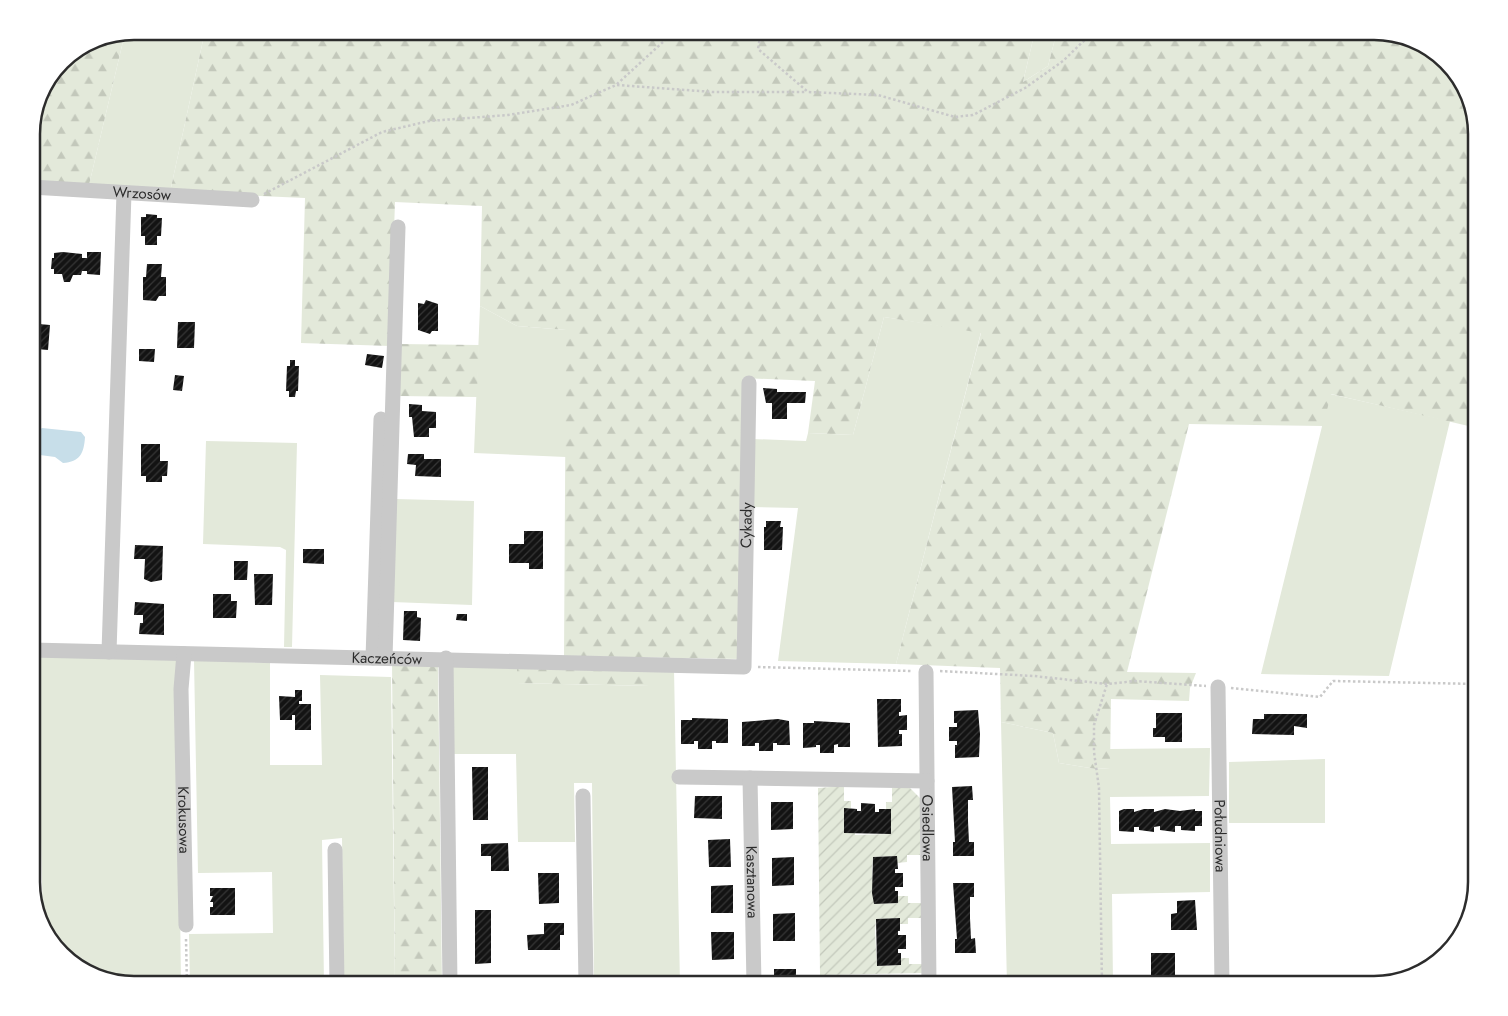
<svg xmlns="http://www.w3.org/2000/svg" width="1508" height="1016" font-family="Jost,sans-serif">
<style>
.grass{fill:#e3e9da}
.forest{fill:url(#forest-firs)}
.garden{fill:url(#garden-furrows)}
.water{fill:#c7dee9}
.building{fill:url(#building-hatch)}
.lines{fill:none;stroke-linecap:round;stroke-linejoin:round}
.path{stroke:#c9c9c9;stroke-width:2.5;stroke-dasharray:2.5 2.5;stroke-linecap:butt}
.minor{stroke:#c9c9c9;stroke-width:15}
.labels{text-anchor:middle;stroke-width:5;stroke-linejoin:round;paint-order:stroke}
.street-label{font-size:15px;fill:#2c2c2c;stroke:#fff}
.rim{fill:none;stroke:#2c2c2c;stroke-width:2.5}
</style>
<defs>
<pattern id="forest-firs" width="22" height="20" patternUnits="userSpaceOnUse" patternTransform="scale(1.25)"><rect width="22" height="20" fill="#e3e9da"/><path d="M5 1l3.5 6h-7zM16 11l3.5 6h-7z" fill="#c3c8bb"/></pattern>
<pattern id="garden-furrows" width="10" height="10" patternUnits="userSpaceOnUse" patternTransform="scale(1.25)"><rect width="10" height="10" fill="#e3e9da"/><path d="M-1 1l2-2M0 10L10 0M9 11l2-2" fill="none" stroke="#c3c8bb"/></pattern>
<pattern id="building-hatch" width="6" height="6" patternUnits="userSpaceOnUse" patternTransform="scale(1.25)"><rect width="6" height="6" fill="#131313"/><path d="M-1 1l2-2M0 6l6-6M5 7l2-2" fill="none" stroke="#363636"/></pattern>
</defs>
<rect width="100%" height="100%" fill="#fff"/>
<path class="grass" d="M134,31H205L170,192L89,185L125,33Z
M1035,31H1057L1048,66L1023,82Z
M480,306L517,326L566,330V457L474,453Z
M884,317L981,332L896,664L778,661L798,508L751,507L752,439L806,441L808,433L853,435Z
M1330,394L1450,421L1389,676L1261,674Z
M206,441L297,443L292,647H284L286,550L280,547L203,544Z
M395,499L474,501L472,605L392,602Z
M31,654L177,659L181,985H134L77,967L45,933L43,926L41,838H31Z
M194,660L270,663V765H322L320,675L391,677L395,985H344L342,838L322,840L324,985H190L189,934L273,933L272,872L198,873Z
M450,662L517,663V683L649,686V668L674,669L680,985H594L592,783H574L575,842H518L516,754H452Z
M1001,722L1053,733L1059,763L1096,769L1110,768V749L1210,748L1209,796L1110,797L1111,844L1210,843V892L1112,894L1113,985H1007Z
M1325,759V823H1229V762Z"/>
<path class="forest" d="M205,31H1035L1023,82L1048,66L1057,31H1374L1431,49L1466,88L1477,133V428L1331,394L1323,426L1189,424L1127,672L1196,673L1190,688L1189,701L1111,699L1110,768L1096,769L1059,763L1053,733L1001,722L1000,668L896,664L981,333L884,317L853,435L808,433L815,381L743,378L740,659L564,656L566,330L517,326L480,306L482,206L395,202L390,346L301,343L305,198L170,192Z
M125,33L89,185L31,182V127L39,94L61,61L95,39Z
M399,344L479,345L477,397L398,396Z
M438,662L442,985H395L392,663Z
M517,663L649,668L650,686L517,683Z"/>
<path class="garden" d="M844,786V801H851V808L844,809V832L855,833V835L891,834V810L886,809V802H892V788H910L920,798V855H907V862L897,863V856L873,857L872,869L874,904L898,903V896H908V903H921V918H908V924H900V918L876,919L875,931L877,966L901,965V958H909V964H922V973L820,975L818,788Z"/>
<path class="water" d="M42,428L81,432L85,437C84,453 80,462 63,463L55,457L40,455C34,448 35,441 37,432Z"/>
<path class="building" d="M146,214L157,215V218H162L161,236H157V245H145V236H141V217H146Z
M63,252L82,254V258H87V252H101L100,275L87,274V271H82L81,275H73L70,282H64L62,274H54V269H51L52,258H54V253Z
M147,264H162L161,277H166V296H159L156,301L143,300V277H146Z
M426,300L438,304V331H432L430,334L418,330V303L424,304Z
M178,322H195L194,348H177Z
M39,324L50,325L48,350L37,349Z
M139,349H155L154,362L139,361Z
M367,354L384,356L382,368L365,365Z
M290,360H295V366H299L298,391H296L295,397H289V391H286L287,366H290Z
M175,375L184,376L182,391L173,390Z
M763,388L777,389V392H806L805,403H787V419H772V403H766Z
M409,404L422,405V411L436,412V428H429V437H414L412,417H409Z
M141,444H160V461H168L167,476H162V482H146V476H141Z
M408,454H424V459H441V477L415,476L416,465L407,464Z
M766,521H781L780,527H783L782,550H764V527H766Z
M524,531H543V569H529V563H509V544H524Z
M135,545L163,546L162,580L151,582L144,579L145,559H134Z
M303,549H324V564L303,563Z
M234,561H248L247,580H234Z
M254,574H273L272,605H255Z
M213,594H231V601H237L236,618H213Z
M135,602L164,604V635L139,634L140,623H143V615H134Z
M404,611H417V617L421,618L420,641L403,640Z
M457,614H467V621L456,620Z
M295,690H302V701H299V704H311V730H295V715H292V720H280L279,696L295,697Z
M877,699H901V712H899V716L907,715V730H899V734H902V746L878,747Z
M978,710L980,734L979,757L955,758V745H957V741H949V727H957V723H954V711Z
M1156,713H1182V742H1165V737H1153V728H1156Z
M1264,714H1307V728L1294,726V735L1252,734L1253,719H1264Z
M692,718L728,719V743H716V741H712V749H698V741H694V744H681V720H692Z
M778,719L789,721L790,745H777V743H773V751H759V743H755V746H742V722Z
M814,721L850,723V747H838V744L834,745V753H820V745H816V747L803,748V723H814Z
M472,767H488V820H473Z
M972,786L973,800H968V821L969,842H974V856H953V842H955L952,787Z
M695,796H722V819L694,818Z
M771,802H793V829L771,830Z
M861,803L875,804V812H879V809H891V834L844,833V808L857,809V811H861Z
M1124,809H1134V812L1144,809H1154V812L1165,809L1180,811L1195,809V811H1202V826H1195V831L1181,830V826H1175V832L1160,830V826L1154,827V832L1139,830V827H1134V832L1119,831V811Z
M730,839L731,867H709L708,840Z
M508,843L509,871H491V856H481V844Z
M897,856L898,869H895V873H903V887H895V891H898V903L874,904L872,893L873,857Z
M794,857V885L772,886V858Z
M538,873H559V903L539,904Z
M953,883H974V897H970V918L971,939L975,938L976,953H955V939H957Z
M733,885V913H711V886Z
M210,888H235V915H210V907H213V902H210L213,896H210Z
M1195,900L1197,930H1171V914L1177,913V901Z
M475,910H491V963L475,964Z
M795,913V941H773V914Z
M900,918V931H898V935H906V949H898V953H901V965L877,966L876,919Z
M544,923H564V935H560V950H528L527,935L544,934Z
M711,932H734V959L712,960Z
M1151,953H1175V978H1189V985H1151Z
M774,969H796V985H774Z
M732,978L733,985H710V979Z
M877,980H901V985H877Z
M955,980H976V985H955Z"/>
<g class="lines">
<path class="path" d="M761,31L758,49L808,92L878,95L955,117L973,115L1025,88L1063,61L1094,31
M617,85L713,92H806
M264,194L382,132L429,121L508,115L571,105L616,85L675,31
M758,667L912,671
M940,671L1034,676L1107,684L1135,681L1206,686
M1231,688L1320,697L1333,681L1477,684
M186,939L187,985
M1102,985L1099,788L1094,752V725L1107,684"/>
<g class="minor">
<path id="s1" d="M31,187L252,200"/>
<path id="s2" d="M31,650L744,667L749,383"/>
<path d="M109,652L124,193"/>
<path id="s3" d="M184,654L181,689L186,925"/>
<path d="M373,658L381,419"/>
<path d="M385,658L398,227"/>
<path d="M446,658L450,985"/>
<path id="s4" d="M926,672L929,985"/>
<path id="s5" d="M1218,687L1222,985"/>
<path d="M679,777L927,781"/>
<path id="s6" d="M750,778L754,985"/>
<path d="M583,796L586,985"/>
<path d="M335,850L337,985"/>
</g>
</g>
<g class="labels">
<g class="street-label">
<text dy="5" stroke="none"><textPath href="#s1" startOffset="111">Wrzosów</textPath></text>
<text dy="5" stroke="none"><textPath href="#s2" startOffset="855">Cykady</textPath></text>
<text dy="5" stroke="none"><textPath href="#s2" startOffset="356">Kaczeńców</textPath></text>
<text dy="5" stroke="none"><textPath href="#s3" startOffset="166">Krokusowa</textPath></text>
<text dy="5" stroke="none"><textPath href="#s4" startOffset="156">Osiedlowa</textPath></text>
<text dy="5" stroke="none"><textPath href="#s5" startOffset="149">Południowa</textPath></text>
<text dy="5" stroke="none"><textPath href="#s6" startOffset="104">Kasztanowa</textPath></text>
</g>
</g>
<path d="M0 0H1508V1016H0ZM134 40H1374A94 94 0 0 1 1468 134V882A94 94 0 0 1 1374 976H134A94 94 0 0 1 40 882V134A94 94 0 0 1 134 40Z" fill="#fff" fill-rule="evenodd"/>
<path class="rim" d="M134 40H1374A94 94 0 0 1 1468 134V882A94 94 0 0 1 1374 976H134A94 94 0 0 1 40 882V134A94 94 0 0 1 134 40Z"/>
</svg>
